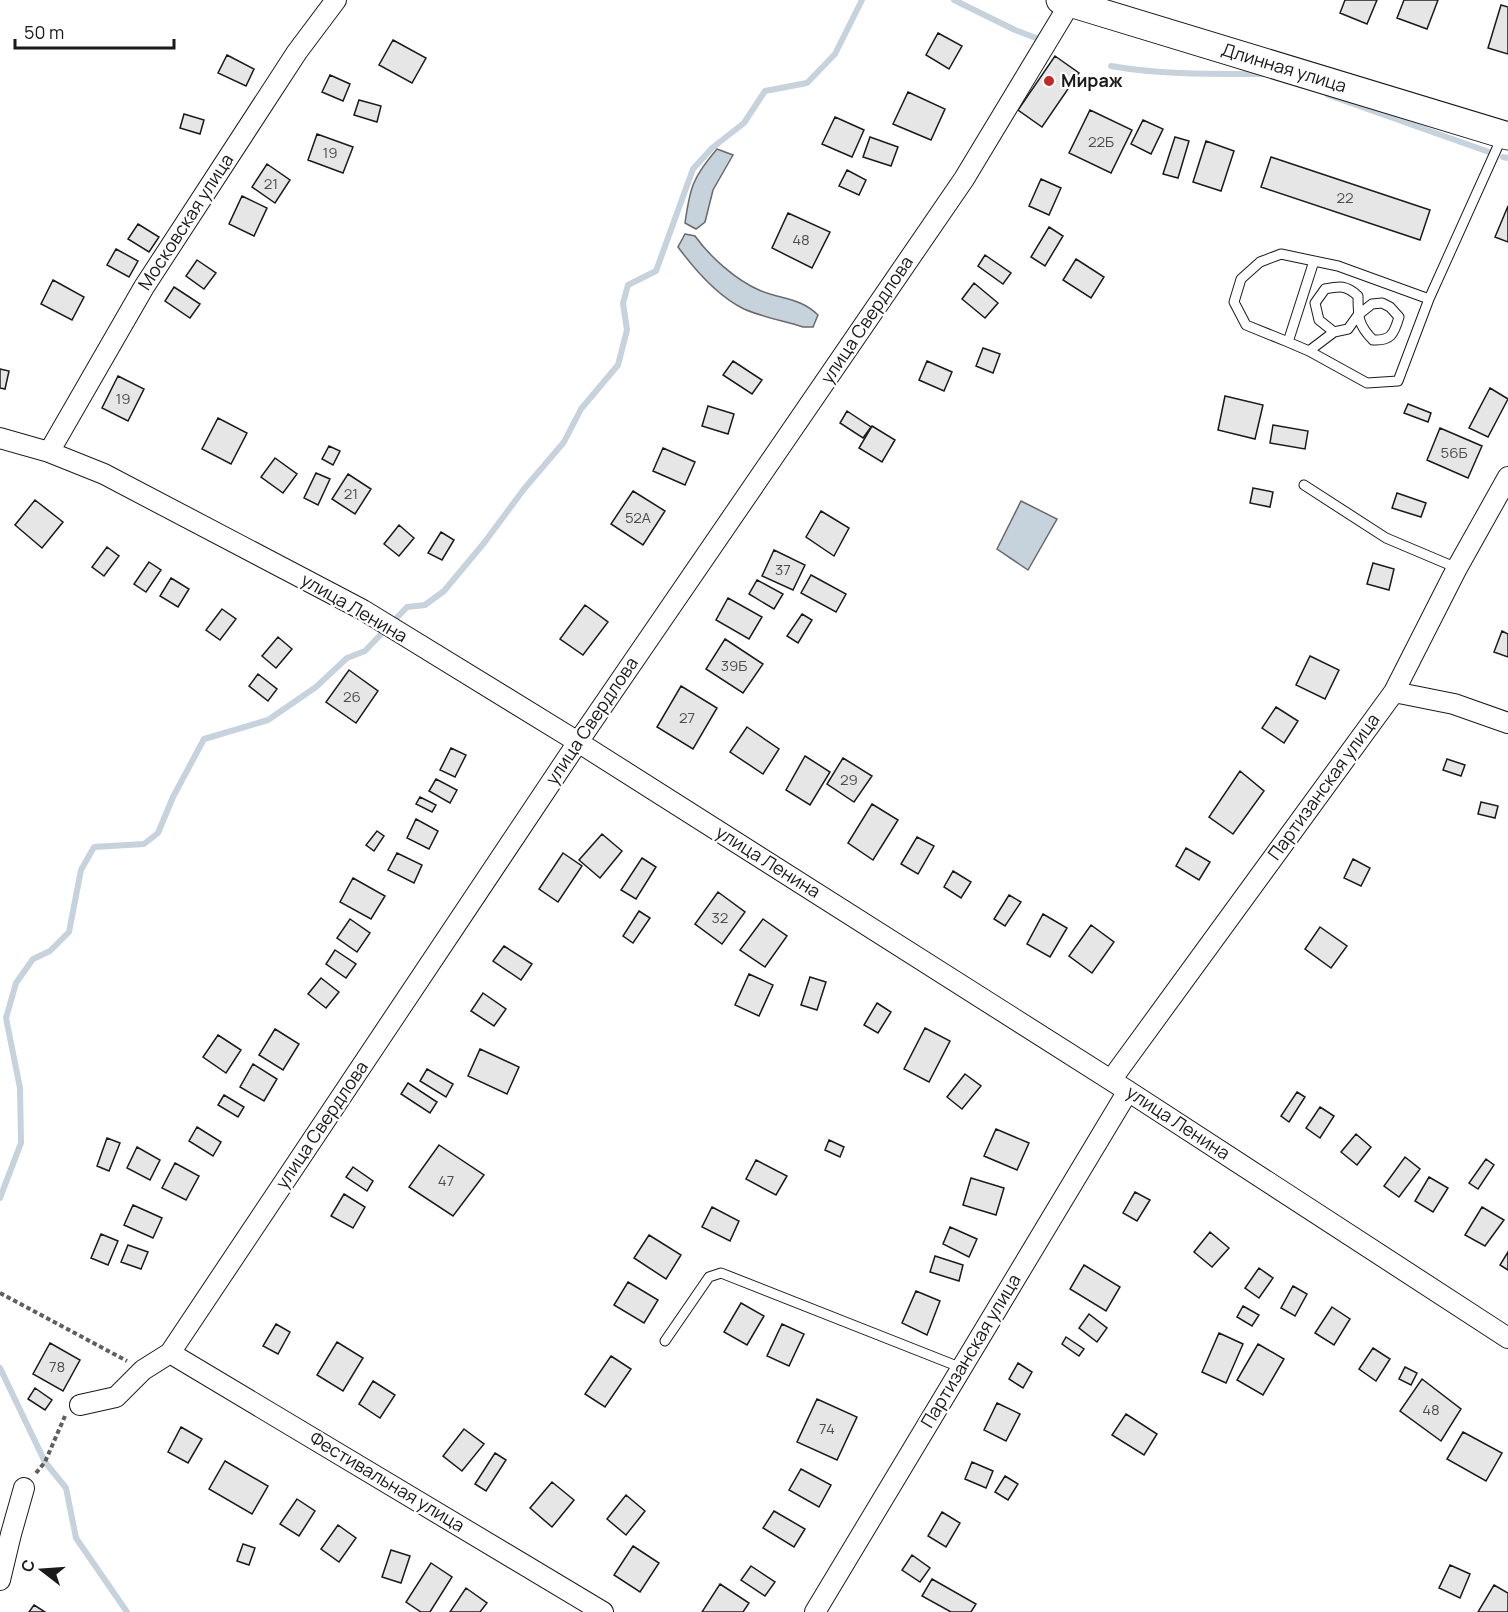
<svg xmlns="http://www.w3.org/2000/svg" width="1508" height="1612" font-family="Manrope,sans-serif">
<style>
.water{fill:#c6d2dc;stroke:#6a6a6a;stroke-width:1.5}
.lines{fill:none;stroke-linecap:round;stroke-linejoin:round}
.stream{stroke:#c6d2dc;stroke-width:6}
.building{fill:#e6e6e6;stroke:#1a1a1a;stroke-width:1.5}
.service-casing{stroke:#1a1a1a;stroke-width:11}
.minor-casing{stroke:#1a1a1a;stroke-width:22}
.secondary-casing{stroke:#1a1a1a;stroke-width:29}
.path{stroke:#5f5f5f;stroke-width:4;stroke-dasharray:4.5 3;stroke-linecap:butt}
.service{stroke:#fff;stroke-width:9}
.minor{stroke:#fff;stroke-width:20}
.secondary{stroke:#fff;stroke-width:27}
.poi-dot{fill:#c62828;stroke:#fff;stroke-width:2}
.labels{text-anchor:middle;stroke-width:4.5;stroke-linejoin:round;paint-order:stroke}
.number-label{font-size:15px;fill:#4d4d4d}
.street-label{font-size:18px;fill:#1a1a1a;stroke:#fff}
.poi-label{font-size:18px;font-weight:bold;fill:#1a1a1a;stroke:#fff;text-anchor:start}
</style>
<rect width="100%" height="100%" fill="#fff"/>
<path class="water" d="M717,149L733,155L713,190L705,222L696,229L685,223C690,187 693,177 717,149Z
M685,234L695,236C710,257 736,280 759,290C782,300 799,297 818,315L813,327H803C784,321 762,317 744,309C717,296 695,270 678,247Z
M1021,501L1057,519L1028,570L997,549Z"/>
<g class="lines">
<path class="stream" d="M954,0L1015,30L1036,38
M1111,66C1161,75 1213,74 1264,74
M1328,95L1489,152
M1503,157L1508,158
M0,1198L21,1143L20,1088L6,1018L16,983L33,959L50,951L69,932L81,870L94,847L144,844L158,833L173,797L204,739L268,720L316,687L347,658L365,651L407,607L425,605L444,591L484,543L524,489L564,442L581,409L618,365L627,330L623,303L628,285L656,271L693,169L712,148L744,123L765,91L807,83L835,54L862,0
M0,1368L45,1462L66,1488L76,1538L127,1612"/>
</g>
<path class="building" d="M1345,0H1377L1367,24L1340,13Z
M1404,0H1438L1427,29L1397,18Z
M1501,5L1508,7V54L1488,48Z
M938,33L962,46L949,69L926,55Z
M393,40L426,58L412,83L379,65Z
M227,55L254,69L246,86L218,73Z
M1055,56L1079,73L1042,127L1018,110Z
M330,75L350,84L343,101L322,92Z
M908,92L945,109L931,140L893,124Z
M359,100L381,106L377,122L354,115Z
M1090,110L1132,130L1111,173L1069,153Z
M184,114L204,120L200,134L180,128Z
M835,117L864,130L852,157L822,144Z
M1143,120L1163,129L1151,154L1131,144Z
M317,134L353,147L343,173L308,160Z
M870,137L898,147L891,166L863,157Z
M1175,137L1189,141L1178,178L1163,174Z
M1206,141L1234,151L1221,191L1193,182Z
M1271,157L1430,210L1420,240L1261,187Z
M267,164L290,180L275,203L252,187Z
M847,170L866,180L859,195L839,186Z
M1041,179L1061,188L1049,215L1029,206Z
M242,196L267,208L254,236L229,224Z
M1508,206V242L1495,237Z
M788,213L830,232L812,268L772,248Z
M138,224L159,237L149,252L128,239Z
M1049,227L1063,236L1045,266L1031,257Z
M116,249L138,261L129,277L107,265Z
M985,255L1011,273L1003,284L978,266Z
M1076,259L1104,277L1091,298L1063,280Z
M197,260L216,273L204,289L186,276Z
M53,280L84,297L72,320L41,304Z
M974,283L998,303L985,318L962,299Z
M174,287L200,304L190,318L165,301Z
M983,348L1000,354L993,373L976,366Z
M733,361L762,380L752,394L723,375Z
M927,361L952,372L944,391L919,380Z
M0,369L9,371L5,389L0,388Z
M118,376L144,389L128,421L102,408Z
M1490,388L1508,399L1488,437L1469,428Z
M1225,396L1263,405L1255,439L1218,430Z
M1408,404L1431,413L1428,422L1404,413Z
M708,406L734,414L728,434L702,426Z
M847,411L871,427L863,438L840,423Z
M218,418L247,433L231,464L202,449Z
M1273,425L1308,431L1305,449L1270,443Z
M872,426L895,440L882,462L859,448Z
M1440,428L1482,446L1468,478L1427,460Z
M329,446L340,451L333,465L322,459Z
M663,448L695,462L685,485L653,471Z
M275,458L297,474L283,493L261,477Z
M316,473L330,479L318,505L304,498Z
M348,474L371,489L355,514L332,499Z
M1253,488L1273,492L1270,507L1250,503Z
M633,491L665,511L643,545L611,524Z
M1397,493L1426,503L1421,517L1392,508Z
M35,500L63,522L42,548L15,525Z
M821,511L849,528L834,556L806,537Z
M399,525L414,538L399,556L384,544Z
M441,532L454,540L442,560L428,553Z
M107,547L119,556L104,576L92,567Z
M774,550L805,565L793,590L762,576Z
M149,562L161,570L146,592L134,584Z
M1373,563L1394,569L1389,590L1367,584Z
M811,575L846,594L836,612L801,593Z
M171,578L189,589L178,607L160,596Z
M757,580L783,594L774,609L749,594Z
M728,598L762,617L749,639L716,620Z
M585,605L608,622L583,655L560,639Z
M222,609L236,619L220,640L206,630Z
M802,614L812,620L798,643L787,636Z
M1502,631L1508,634V657L1494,652Z
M278,637L292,649L276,668L262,656Z
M725,639L763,664L743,693L706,669Z
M1310,656L1339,670L1325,699L1296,685Z
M349,670L378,691L356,723L326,702Z
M258,674L277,689L268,701L249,686Z
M681,686L717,708L693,749L657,727Z
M1276,707L1298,721L1284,743L1262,728Z
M747,727L779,749L763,774L730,752Z
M451,748L466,755L455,777L440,770Z
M805,756L830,772L810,805L786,790Z
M843,758L872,776L854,802L827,784Z
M1447,759L1465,765L1461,776L1443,770Z
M1240,771L1264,791L1233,834L1209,817Z
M436,779L457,790L450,803L429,791Z
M420,797L436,805L432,812L416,804Z
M1481,802L1498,806L1495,818L1478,814Z
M872,804L898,820L873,860L848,843Z
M416,819L438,831L429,849L407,838Z
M377,831L384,836L374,851L366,845Z
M602,834L622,851L600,878L579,860Z
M917,837L934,846L918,874L901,864Z
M1186,848L1210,862L1199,880L1176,866Z
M397,853L422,865L414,883L388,870Z
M563,853L582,866L558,902L539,889Z
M642,858L656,867L636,899L621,890Z
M1353,859L1370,868L1361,886L1344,878Z
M953,871L971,882L961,898L944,887Z
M353,878L385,896L371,919L340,902Z
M718,892L745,912L722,944L695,924Z
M1009,895L1021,902L1005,926L994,919Z
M639,911L650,918L633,943L623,936Z
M1043,914L1067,928L1050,957L1027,944Z
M350,919L370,933L357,952L337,938Z
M763,919L787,936L765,967L740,950Z
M1091,925L1114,942L1092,973L1069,956Z
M1320,927L1347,946L1331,968L1305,949Z
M504,946L532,964L521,980L493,961Z
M335,950L356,964L346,978L326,964Z
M749,974L773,985L759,1016L735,1005Z
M810,977L826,982L817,1010L801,1005Z
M321,978L339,992L326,1008L308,994Z
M483,993L506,1009L494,1026L471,1011Z
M877,1003L891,1012L878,1033L864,1025Z
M925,1028L950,1041L929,1082L904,1069Z
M275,1029L299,1044L283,1070L259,1055Z
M218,1035L241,1050L226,1073L203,1057Z
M480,1049L519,1067L507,1094L468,1076Z
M253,1064L277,1079L264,1101L240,1087Z
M427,1069L453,1084L446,1097L420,1081Z
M965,1074L981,1086L962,1109L947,1097Z
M408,1083L437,1102L430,1113L401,1094Z
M1297,1092L1305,1097L1289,1122L1281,1116Z
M224,1095L244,1107L238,1117L218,1105Z
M1320,1107L1334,1116L1320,1138L1306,1128Z
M197,1127L221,1142L213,1156L189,1141Z
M996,1129L1029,1143L1017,1170L984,1156Z
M1356,1134L1371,1147L1357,1165L1341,1152Z
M107,1138L120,1143L109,1171L97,1166Z
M829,1140L844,1147L840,1157L825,1150Z
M439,1145L484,1175L453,1216L409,1187Z
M137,1147L160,1160L150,1180L127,1168Z
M1405,1157L1420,1169L1399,1197L1384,1186Z
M1486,1159L1494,1165L1478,1189L1469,1183Z
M756,1160L787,1176L776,1195L746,1179Z
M175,1163L199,1176L186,1200L162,1188Z
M353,1167L373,1181L367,1191L346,1177Z
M1429,1177L1448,1188L1433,1212L1415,1201Z
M971,1178L1004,1188L996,1215L963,1205Z
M1135,1192L1150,1200L1137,1221L1123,1213Z
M344,1194L365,1207L353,1228L331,1216Z
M133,1205L162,1218L153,1238L124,1225Z
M712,1207L739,1221L730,1241L702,1227Z
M1482,1207L1504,1220L1485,1246L1465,1235Z
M950,1227L977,1239L969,1257L943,1244Z
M1210,1232L1229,1248L1212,1267L1194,1252Z
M101,1234L118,1241L108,1265L91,1258Z
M649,1235L681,1255L666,1279L634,1258Z
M128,1245L148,1252L141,1269L121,1262Z
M1508,1252V1270L1500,1265Z
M935,1256L963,1265L959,1281L930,1272Z
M1084,1265L1120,1287L1106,1311L1070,1289Z
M1259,1268L1273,1278L1259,1298L1245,1288Z
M628,1282L658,1300L644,1323L614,1305Z
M1293,1286L1307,1294L1295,1316L1281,1308Z
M916,1291L940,1301L927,1335L902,1323Z
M741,1303L764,1316L747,1345L724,1332Z
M1243,1306L1259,1315L1252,1326L1237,1317Z
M1332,1307L1350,1319L1334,1345L1315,1333Z
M1089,1314L1107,1328L1097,1342L1079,1328Z
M276,1324L290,1332L278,1354L263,1346Z
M782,1324L804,1334L789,1366L767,1356Z
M1219,1333L1243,1344L1226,1383L1202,1372Z
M1066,1337L1084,1349L1079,1356L1062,1344Z
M337,1342L363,1358L343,1391L317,1375Z
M50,1343L80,1360L63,1391L33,1374Z
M1258,1344L1284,1359L1263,1395L1237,1380Z
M1373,1348L1390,1359L1376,1381L1359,1369Z
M611,1356L631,1369L605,1407L585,1394Z
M1018,1363L1032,1372L1023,1388L1009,1379Z
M1405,1367L1417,1373L1411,1385L1399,1379Z
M1422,1379L1461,1409L1441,1441L1400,1411Z
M373,1381L395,1395L380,1418L359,1404Z
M35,1388L52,1400L45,1410L28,1399Z
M817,1399L857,1417L837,1460L797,1442Z
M997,1403L1020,1414L1006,1441L984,1430Z
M1126,1414L1157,1434L1144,1455L1112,1435Z
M181,1427L202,1439L188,1463L168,1452Z
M464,1429L484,1444L462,1471L443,1456Z
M1463,1432L1502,1453L1486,1481L1447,1459Z
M495,1453L506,1460L486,1491L475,1484Z
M225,1461L268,1486L252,1514L209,1489Z
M972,1462L993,1471L986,1488L965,1479Z
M801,1469L831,1485L819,1507L789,1490Z
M1005,1476L1018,1484L1008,1500L995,1492Z
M552,1482L574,1500L552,1527L530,1508Z
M626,1495L645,1511L626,1535L607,1519Z
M297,1499L315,1511L299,1536L280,1524Z
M774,1511L805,1529L794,1547L763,1528Z
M942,1512L960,1523L946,1547L928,1536Z
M338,1525L356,1538L339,1562L321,1549Z
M243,1544L255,1548L249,1565L237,1561Z
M633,1546L659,1563L640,1592L614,1575Z
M391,1550L410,1556L401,1583L382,1577Z
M912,1555L930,1568L920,1582L902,1570Z
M431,1563L452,1577L430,1612H421L406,1602Z
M1450,1565L1470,1574L1460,1598L1439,1588Z
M751,1566L775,1582L765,1596L741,1580Z
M932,1579L976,1604L971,1612H951L922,1596Z
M720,1584L749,1603L743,1612H702Z
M1494,1585L1508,1593V1612H1478Z
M466,1588L487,1603L480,1612H450Z
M34,1605L45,1612H29Z"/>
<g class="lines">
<defs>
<path id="service" d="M1314,261L1288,342L1309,351L1334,332L1348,329L1358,315L1372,304L1382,303L1390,307L1399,317C1394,334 1391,341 1373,340C1358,325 1358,317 1358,296C1346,285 1340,286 1325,289L1315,303L1319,320L1334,332
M1429,299L1502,137
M1288,342L1246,325L1234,302L1241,279L1260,262L1281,254L1338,266L1429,299L1398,381L1367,383L1309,351
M1304,485L1386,538L1457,568
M665,1341L709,1277L721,1273L962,1368"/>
<path id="minor" d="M0,438L49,452L104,474L363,610L578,742L1128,1091L1508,1338
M49,452L144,287L297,52L336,0
M1394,692L1454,704L1508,723
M1111,1080L1394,692L1457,568L1508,477
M170,1353L603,1612
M80,1405L116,1397L143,1370L170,1353L578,742L964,179L1072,0
M0,1580L11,1534L24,1488
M815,1612L1128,1091"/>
<path id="secondary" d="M1060,0L1508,136"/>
</defs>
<use href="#service" class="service-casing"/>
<use href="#minor" class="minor-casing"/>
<use href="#secondary" class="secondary-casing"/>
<path class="path" d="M0,1293L127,1361
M36,1473L45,1462L65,1416"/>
<use href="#service" class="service"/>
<use href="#minor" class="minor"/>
<use href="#secondary" class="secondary"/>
</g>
<circle class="poi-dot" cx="1049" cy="81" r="6"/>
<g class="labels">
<g class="number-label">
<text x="1101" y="147">22Б</text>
<text x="330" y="158">19</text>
<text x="271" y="189">21</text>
<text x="1345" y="203">22</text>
<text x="801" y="245">48</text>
<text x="123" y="404">19</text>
<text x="1454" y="458">56Б</text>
<text x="351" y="499">21</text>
<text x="638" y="523">52А</text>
<text x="783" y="575">37</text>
<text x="734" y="671">39Б</text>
<text x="352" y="702">26</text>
<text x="687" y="723">27</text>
<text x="849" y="785">29</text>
<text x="720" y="923">32</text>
<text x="446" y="1186">47</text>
<text x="57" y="1372">78</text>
<text x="1431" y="1415">48</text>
<text x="827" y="1434">74</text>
</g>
<g class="street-label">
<text transform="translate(1284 68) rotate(17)" y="6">Длинная улица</text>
<text transform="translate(186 222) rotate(-57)" y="6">Московская улица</text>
<text transform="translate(867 320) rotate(-56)" y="6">улица Свердлова</text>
<text transform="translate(354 608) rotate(30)" y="6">улица Ленина</text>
<text transform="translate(592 721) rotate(-56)" y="6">улица Свердлова</text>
<text transform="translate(1324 787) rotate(-54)" y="6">Партизанская улица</text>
<text transform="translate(768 862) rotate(32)" y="6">улица Ленина</text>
<text transform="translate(1178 1123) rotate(33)" y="6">улица Ленина</text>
<text transform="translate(322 1125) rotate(-56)" y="6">улица Свердлова</text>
<text transform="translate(971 1351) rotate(-59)" y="6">Партизанская улица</text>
<text transform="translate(387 1482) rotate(31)" y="6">Фестивальная улица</text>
</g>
<g class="poi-label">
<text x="1061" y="87">Мираж</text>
</g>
</g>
<g transform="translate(42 1570) rotate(287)" stroke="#ffffff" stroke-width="4.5" paint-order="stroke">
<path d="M0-4.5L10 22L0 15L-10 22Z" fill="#1a1a1a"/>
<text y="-9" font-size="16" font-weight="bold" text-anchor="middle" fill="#1a1a1a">С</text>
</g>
<path d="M15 39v9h159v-9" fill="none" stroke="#1a1a1a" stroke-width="3"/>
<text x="24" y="39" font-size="18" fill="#1a1a1a" stroke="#ffffff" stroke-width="4.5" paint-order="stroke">50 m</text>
</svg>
